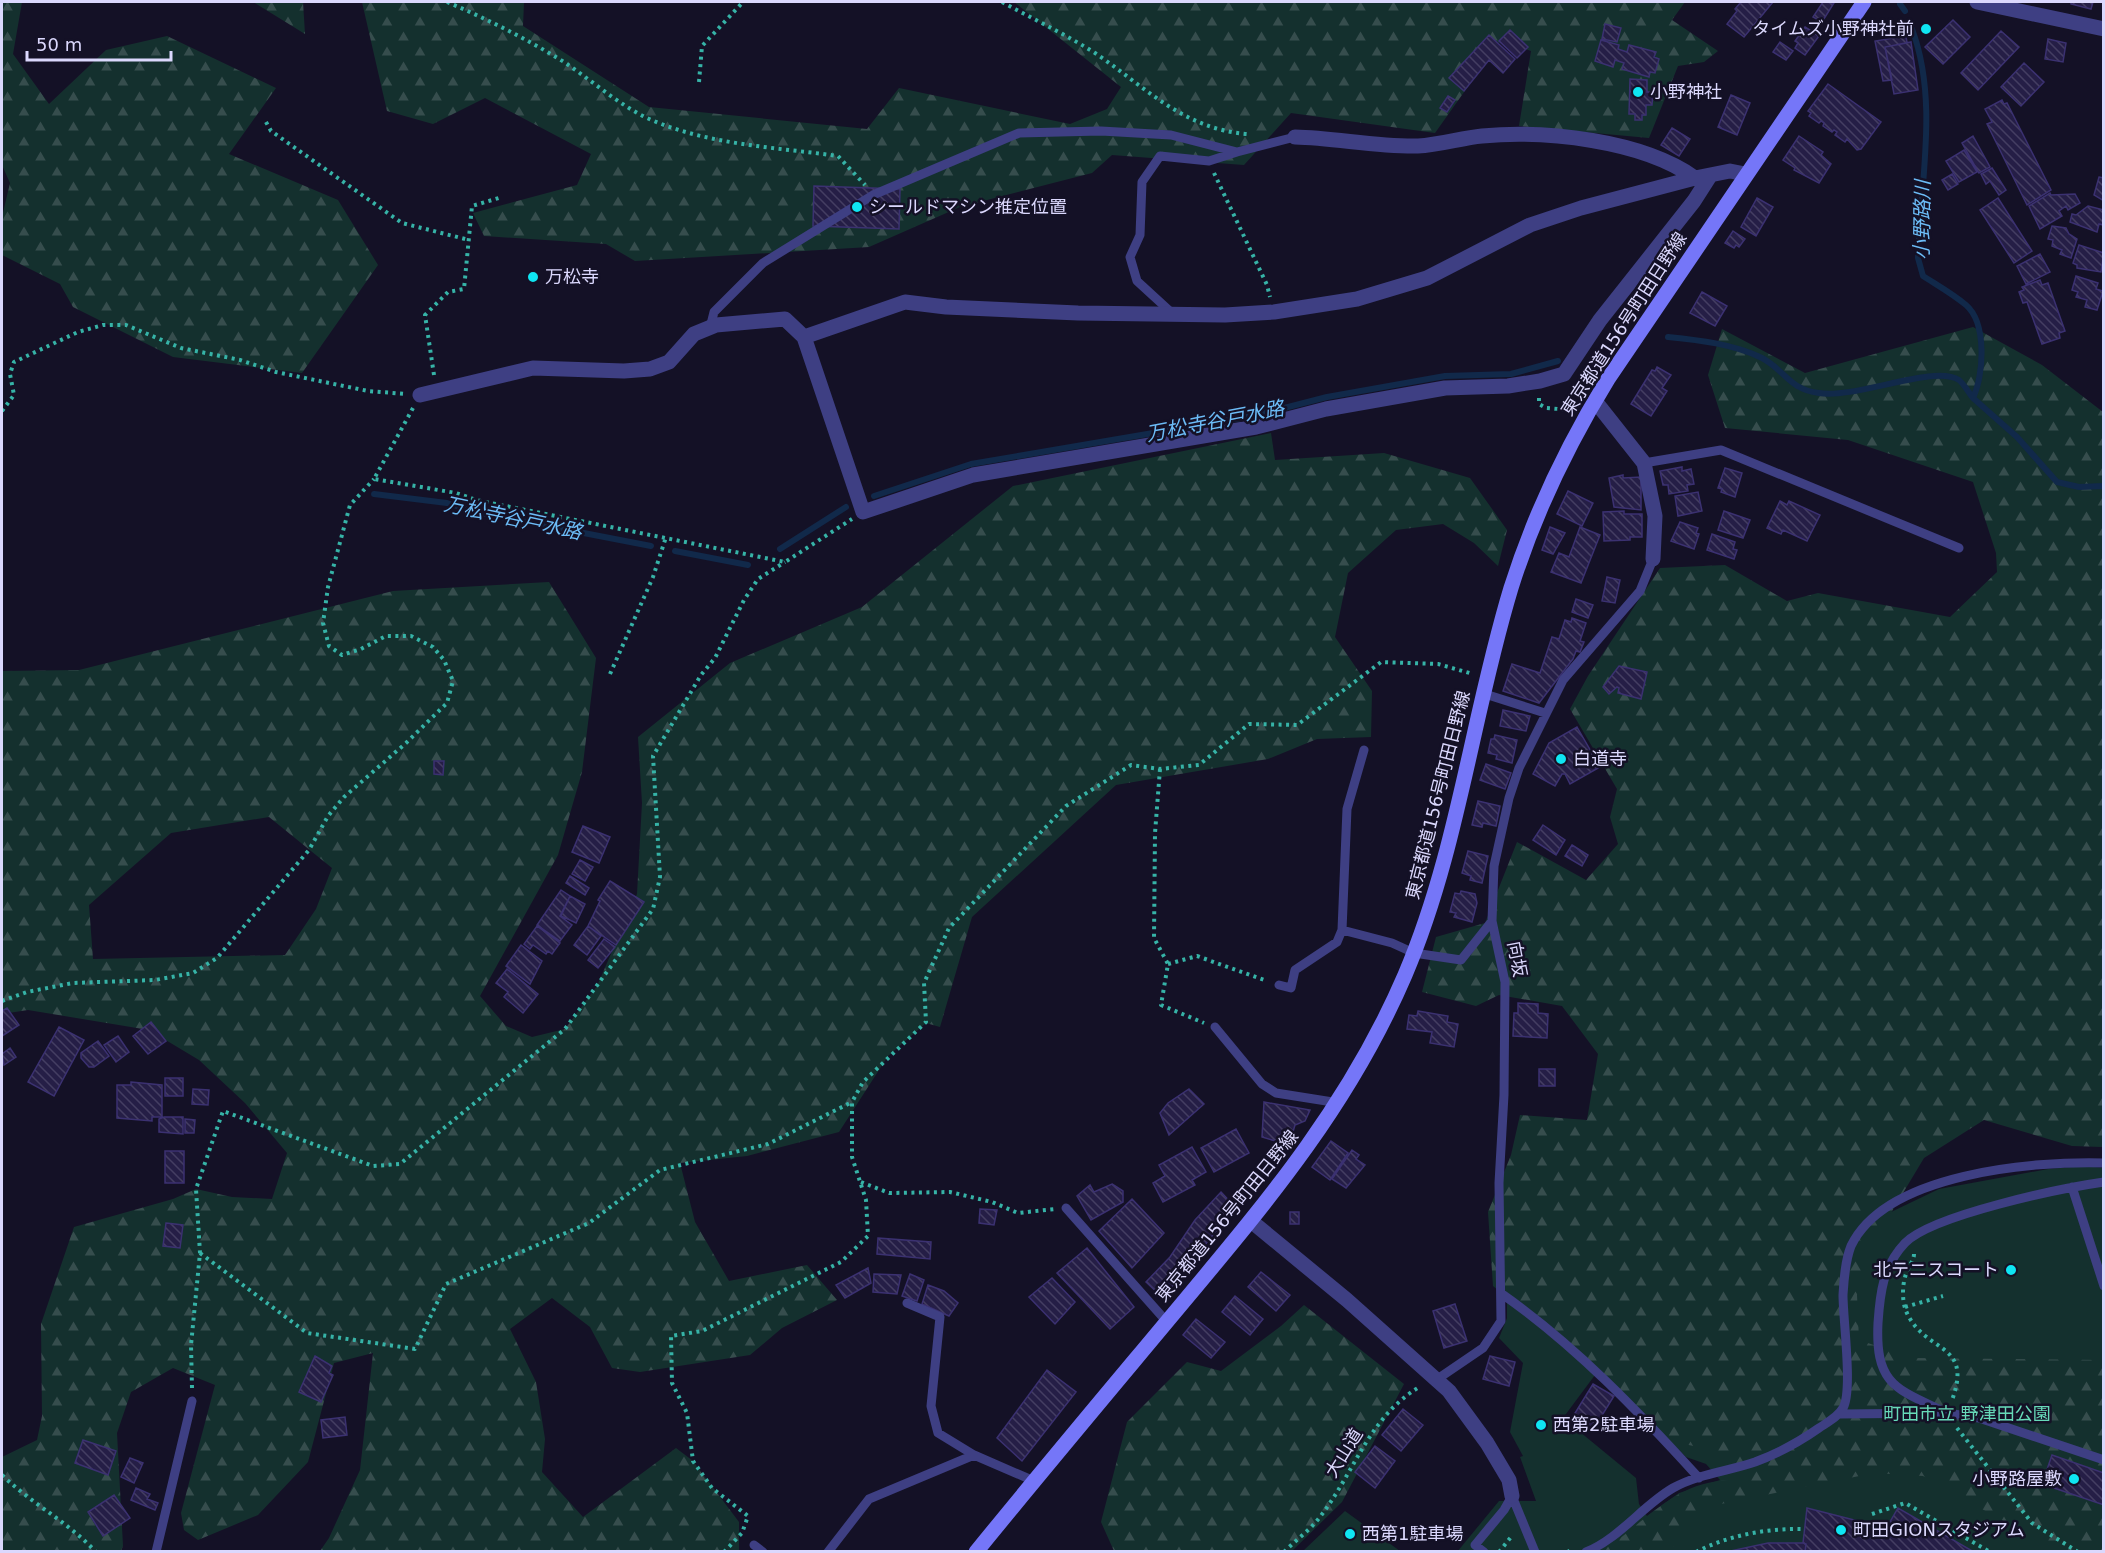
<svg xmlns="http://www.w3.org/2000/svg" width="2105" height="1553" font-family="'DejaVu Sans','Noto Sans JP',sans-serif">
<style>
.green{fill:#14302e}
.forest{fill:url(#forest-firs);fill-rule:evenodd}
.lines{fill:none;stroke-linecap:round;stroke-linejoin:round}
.stream{stroke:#11294a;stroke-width:6}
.building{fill:url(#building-back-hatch);stroke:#3b3171;stroke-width:1.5}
.path{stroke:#36b3a7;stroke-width:4;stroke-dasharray:3 4.5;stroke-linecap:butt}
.service{stroke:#3e3f83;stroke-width:9}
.minor{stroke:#3e3f83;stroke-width:15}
.tertiary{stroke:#3e3f83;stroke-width:15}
.secondary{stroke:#7576f8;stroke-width:15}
.poi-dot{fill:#0fe5f2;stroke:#141126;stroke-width:2}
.labels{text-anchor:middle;stroke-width:5;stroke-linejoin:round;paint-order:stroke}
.poi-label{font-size:18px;fill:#dbd8fd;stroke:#141126;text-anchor:start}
.street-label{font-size:18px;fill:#dbd8fd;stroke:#141126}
.park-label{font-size:18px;fill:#67dab9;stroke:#141126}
.water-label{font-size:20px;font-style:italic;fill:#6cbcf7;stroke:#141126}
</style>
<defs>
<pattern id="forest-firs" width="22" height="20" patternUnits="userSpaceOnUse" patternTransform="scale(1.5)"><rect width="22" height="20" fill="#14302e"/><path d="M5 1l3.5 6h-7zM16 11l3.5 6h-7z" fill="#364d4d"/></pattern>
<pattern id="building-back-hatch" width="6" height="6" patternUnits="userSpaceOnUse" patternTransform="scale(1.5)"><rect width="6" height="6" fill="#251e46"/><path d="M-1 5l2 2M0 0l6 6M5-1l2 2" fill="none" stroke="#443e62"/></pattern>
</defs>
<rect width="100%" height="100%" fill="#141126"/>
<path class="green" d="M2084,1166L2103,1168V1551L1457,1552L1499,1501H1536L1520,1457L1523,1456L1510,1432L1523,1363L1499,1338L1507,1318V1302L1536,1323L1595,1375L1563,1418L1636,1478L1639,1504L1647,1516L1679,1493L1720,1480L1706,1464L1686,1457L1595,1367L1853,1270L1891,1212L1939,1189L2048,1169Z
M1345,1511L1400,1551H1303Z"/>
<path class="forest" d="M2,2H22L13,54L49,104L106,50L167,36L276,88L229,154L338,200L378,265L302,373L173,357L73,307L60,284L2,255V217L10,183L2,165Z
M253,2H303L305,34Z
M362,2H524L523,26L649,107L867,129L899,88L1070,124L1107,109L1121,87L1014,2H1685L1672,20L1718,51L1704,62L1678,66L1649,138L1519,126L1531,51L1501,40L1435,133L1291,113L1244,165L1112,155L1092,173L960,207L869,247L635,261L606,244L484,236L473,213L577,185L591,154L485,98L433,124L387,111Z
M1973,327L2042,365L2103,412V1147L2072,1146L1984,1120L1924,1158L1867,1253L1857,1295L1859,1340L1912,1358L2103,1360V1551H2057L1923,1476L1874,1473L1716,1505L1669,1551H1602C1640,1527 1672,1485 1720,1481C1727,1480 1736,1483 1743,1483L1703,1448L1670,1441L1595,1367L1493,1286L1488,1212L1511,1155L1520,1115L1587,1120L1598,1054L1562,1006L1499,995L1476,1006L1422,992L1436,937L1485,923L1517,842L1586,880L1618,844L1610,817L1617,789L1570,709L1588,676L1660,568L1725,565L1787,601L1818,593L1950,617L1997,572L1996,553L1973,482L1848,440L1725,428L1708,375L1722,329L1805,373Z
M1271,433L1275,460L1384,453L1470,478L1507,530L1498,566L1474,543L1443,524L1396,530L1348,573L1335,637L1372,691L1371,737L1317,739L1268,759L1116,785L972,917L940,1027L926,1023L888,1056L839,1132L747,1156L680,1163L695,1222L729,1281L807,1265L837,1300L782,1328L750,1355L640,1372L612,1368L590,1327L552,1298L510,1329L536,1382L545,1439L542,1472L583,1517L676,1448L693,1461L739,1522V1551H320L329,1538L360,1470L373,1353L334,1363L308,1462L258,1515L198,1540L184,1530L181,1513L215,1385L173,1368L131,1392L117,1433L123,1546L121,1551H2V1457L37,1440L42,1416L41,1324L74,1227L173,1199L196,1189L232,1197L272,1199L287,1153L245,1103L199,1060L149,1030L28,1010L2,1014V671L79,670L393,591L549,582L596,658L582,772L558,855L480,996L506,1026L532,1037L565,1029L597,986L637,894L642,803L638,737L730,663L862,607L1013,486ZM269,817L332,868L316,909L285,955L93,959L89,905L171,833Z
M1304,1305L1404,1384L1342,1502L1292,1551H1114L1101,1522L1127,1422L1187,1362L1221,1371L1281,1326Z"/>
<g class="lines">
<path class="stream" d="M1900,4L1905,11
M1912,29C1939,101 1920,183 1918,258L1923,276C1937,285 1953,294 1966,305C1987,323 1984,375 1973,398L2017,437L2057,482L2079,487L2104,486
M1668,337C1698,340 1734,344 1762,358C1785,370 1788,389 1819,393C1857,399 1934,364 1959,380C1964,384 1969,393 1973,398
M374,494L447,503L475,512L651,546
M874,496L971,464L1253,416L1327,397L1445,376L1511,374L1558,361
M780,549L846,507
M675,551L748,565"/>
</g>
<path class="building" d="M1741,2H1773L1744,37L1727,24L1737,11L1735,9Z
M1823,2L1834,3L1822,22L1813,17Z
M2071,2H2093L2091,9L2071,4Z
M1953,20L1970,37L1943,64L1925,47Z
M1605,24L1621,28L1617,42L1602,39Z
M1805,27L1819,36L1805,55L1795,48L1798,43L1795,41Z
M1510,30L1528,47L1517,58L1499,41Z
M2001,31L2019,47L1978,90L1961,73Z
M1489,35L1515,59L1503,73L1489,60L1464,91L1449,78Z
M1906,36L1907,43L1885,47L1892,80L1883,81L1875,41Z
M2048,39L2066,43L2063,62L2045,59Z
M1601,40L1619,45L1618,49L1627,52L1629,45L1656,52L1654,57L1659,59L1655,73L1650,72L1649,77L1622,69L1624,63L1615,60L1613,67L1595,61Z
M1780,42L1793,51L1786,60L1773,52Z
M1911,42L1918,90L1894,94L1885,47Z
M2024,63L2044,82L2021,106L2001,87Z
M1630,79L1647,80V92H1653L1652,105H1646V115H1642V120H1635V114H1629Z
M1828,84L1881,122L1861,149L1857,150L1847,139L1845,142L1835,135L1837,132L1834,130L1832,132L1823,126L1824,123L1821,121L1819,123L1809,116L1811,113L1808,111Z
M1731,95L1750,103L1737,135L1718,127Z
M1448,96L1455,100L1447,112L1440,108Z
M2002,100L2004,104L2007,103L2051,190L2027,205L1987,124L1992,122L1985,109Z
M1672,128L1690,139L1679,156L1661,145Z
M1799,136L1823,152L1821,155L1831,164L1819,183L1794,170L1795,168L1783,160Z
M1973,136L1990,167L1979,173L1962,143Z
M1964,150L1977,172L1959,182L1946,161Z
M1992,168L2006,190L1999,195L1990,181L1986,184L1981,174Z
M1952,174L1958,184L1948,190L1942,180Z
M2099,177L2104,178V201L2094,195Z
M814,186L900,189L899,229L813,226Z
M2050,193L2051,195L2075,194L2080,203L2068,210L2066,206L2059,211L2062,216L2040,229L2029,206Z
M1757,198L1773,207L1756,236L1741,227Z
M1998,198L2032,251L2014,263L1980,210Z
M2088,206L2104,210L2103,225L2099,224L2097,232L2070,222L2072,214L2076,215Z
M2052,226L2066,228L2069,234L2077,239L2071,258L2060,254L2062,250L2052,246L2053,240L2048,239Z
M1733,231L1745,239L1739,247L1736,245L1734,248L1725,243Z
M2079,245L2104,253L2101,272L2077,268V265L2073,263Z
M2040,254L2050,272L2026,284L2017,266Z
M2076,276L2098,283L2096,289L2103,291L2097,310L2085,307L2087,300L2076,297L2078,292L2072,290Z
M2040,280L2042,285L2048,283L2065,331L2059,333L2060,338L2042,344L2027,302L2023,303L2019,292L2024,290L2022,287Z
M1702,292L1727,306L1715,326L1690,313Z
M1657,367L1671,375L1662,388L1667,391L1651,416L1631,404L1652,370L1655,371Z
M1682,467V471L1691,469L1694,484L1687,485L1688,491L1669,494L1668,485H1663L1660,471Z
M1725,468L1742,473L1735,497L1721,492L1722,489L1718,488Z
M1623,475V478L1641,477V510L1614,507L1609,478Z
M1568,491L1593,503L1582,526L1557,514Z
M1698,492L1702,511L1678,516L1675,496Z
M1780,501L1787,505L1789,501L1820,515L1807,541L1783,530L1781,534L1767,528Z
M1624,511V514H1642V537H1630V540L1604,541L1603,512Z
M1724,511L1750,520L1743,538L1718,530Z
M1680,522L1698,528L1696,533L1699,534L1694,549L1671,541Z
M1550,527L1565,533L1553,554L1542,550Z
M1580,527L1600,535L1581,583L1551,572L1559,553L1569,557Z
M1712,534L1735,542L1733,549L1737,550L1734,559L1707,550Z
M1607,577L1620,580L1615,603L1602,601Z
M1576,599L1593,605L1588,618L1572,612Z
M1572,618L1586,623L1580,641L1584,642L1580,652L1576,651L1573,659L1539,703L1503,691L1512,664L1540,673L1552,637L1559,639L1565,620L1571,622Z
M1619,666L1647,672L1641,699L1618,693L1619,688L1617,687L1609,694L1603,687Z
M1503,710L1530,716L1526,731L1500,726Z
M1577,727L1600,767L1570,784L1565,774H1562L1555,786L1533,774L1549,743Z
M1495,735L1517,740L1512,763L1496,759L1497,755L1488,753L1491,739H1494Z
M434,761H444L443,775L434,774Z
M1486,764L1511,773L1505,789L1480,780Z
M1478,801L1500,806L1496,826L1483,823L1482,827L1472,825Z
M1543,825L1565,840L1556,855L1533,840Z
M583,826L610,837L599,863L572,852Z
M1572,845L1588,855L1582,866L1565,856Z
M1468,851L1488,856L1482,883L1470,880L1471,876L1462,873Z
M580,860L593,867L585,881L572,874Z
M570,876L589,888L585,895L566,883Z
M610,881L644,902L616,945L588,926L600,901L598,900Z
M561,890L570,896L560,916L572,925L560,941L537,925Z
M1461,891L1475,894L1477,903L1472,922L1454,917L1456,913L1450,912L1455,893L1460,894Z
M570,896L585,904L576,923L561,916Z
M537,926L560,943L552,954L548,951L546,954L533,945L530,949L524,944Z
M588,926L601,936L587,955L574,945Z
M604,939L615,947L598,968L588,960Z
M521,945L542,961L530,984L506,966Z
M507,969L538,994L523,1013L504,997L508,992L496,983Z
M1518,1003L1538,1004V1013L1548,1014L1547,1038L1513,1036L1514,1013H1518Z
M7,1008L19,1025L2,1036V1011Z
M1418,1011L1448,1016L1447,1022L1458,1024L1454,1047L1430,1043L1432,1032L1407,1029L1409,1015L1417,1016Z
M151,1022L166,1041L148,1054L133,1036Z
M59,1027L84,1040L54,1096L28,1082Z
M118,1036L129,1052L116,1062L104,1045Z
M98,1041L109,1056L94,1067H89L81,1058V1053Z
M10,1048L16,1057L4,1065L2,1054Z
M1539,1069H1555V1086H1539Z
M165,1078H183V1096H165Z
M131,1082L162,1085V1117H152V1121L117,1118V1085H131Z
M193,1089L209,1090L208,1105L192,1104Z
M1189,1089L1204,1104L1169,1135L1160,1113L1168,1103Z
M1264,1102L1310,1110L1305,1121L1295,1125L1289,1145L1262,1137Z
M164,1117H183V1134L159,1132V1119Z
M185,1119L195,1120L194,1133H185Z
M1236,1129L1249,1153L1214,1172L1201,1148Z
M1331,1141L1348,1153L1330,1180L1312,1167Z
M1192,1147L1206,1172L1192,1180L1195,1185L1163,1202L1153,1183L1165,1176L1159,1165Z
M1352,1150L1359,1155L1356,1159L1365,1165L1346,1188L1332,1179Z
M165,1151H184V1183H165Z
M1112,1184L1123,1191V1202L1091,1220L1077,1196L1090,1185L1094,1192Z
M1221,1192L1235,1207L1163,1298L1146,1282L1170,1257L1195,1220Z
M1132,1199L1164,1233L1132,1268L1099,1231Z
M980,1209L997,1210L994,1225L979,1223Z
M1290,1212H1299V1224H1290Z
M166,1223L183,1225L180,1248L163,1246Z
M878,1238L931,1242L930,1259L877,1254Z
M1087,1248L1134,1307L1110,1329L1057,1273Z
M868,1268L871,1283L845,1298L836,1285Z
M1261,1272L1290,1295L1276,1311L1248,1287Z
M874,1274L901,1275L897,1294L873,1292Z
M910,1274L924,1280L917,1301L902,1296Z
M1052,1278L1075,1302L1055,1324L1029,1297Z
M928,1285L944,1291L958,1303L949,1316L922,1304Z
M1235,1296L1263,1319L1250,1335L1222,1312Z
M1455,1304L1467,1341L1444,1348L1433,1311Z
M1196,1319L1225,1342L1211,1358L1183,1335Z
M315,1356L332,1366L329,1373L333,1375L321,1402L299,1392Z
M1490,1356L1515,1362L1509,1386L1483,1379Z
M1047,1370L1076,1392L1022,1461L997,1438Z
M1593,1384L1614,1396L1593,1430L1572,1418Z
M1403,1409L1423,1425L1401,1451L1382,1435Z
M345,1417L347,1435L323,1438L321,1420Z
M83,1440L116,1451L108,1475L75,1463Z
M1375,1446L1395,1461L1375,1488L1355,1472Z
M2052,1455L2104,1473V1505L2042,1484Z
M130,1458L143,1463L134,1483L121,1477Z
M136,1488L150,1494L147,1499L158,1503L155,1510L131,1500Z
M114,1495L130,1518L103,1536L88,1512Z
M1807,1508L1858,1521L1883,1534L1898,1508L1974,1552H1726L1768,1543H1803Z
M1807,1508L1858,1521L1883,1534L1898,1508L1974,1552H1805L1806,1544L1803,1543Z"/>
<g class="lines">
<path class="path" d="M447,2C487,19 527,39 564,62C591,80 618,104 647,118C707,145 774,147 838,156L865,185
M1002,2C1033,19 1065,34 1095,53C1144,86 1183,129 1247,134
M699,82L702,46L743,2
M266,122L271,131L402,223L469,240
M1214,173L1267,285L1270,297
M434,375L425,315L448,292L464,289L472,206L502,197
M1539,398V404L1546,408L1572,410
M413,408L374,479L456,493L476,500L785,562L852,519
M2,411L14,395L10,374L14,362L78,332L103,325H126L181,348L240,360L276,372L368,391L406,394
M610,674L653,577L666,537
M1160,769L1155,833L1154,938L1168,964L1161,1005L1204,1023
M1168,964L1197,956L1267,981
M2,1001L27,992L73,983L155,980L193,973L217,958L309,850L328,816L344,797L406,743L447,703L453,681L444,660L433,647L411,636H386L361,649L342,655L329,646L323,623L328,587L350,505L374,479
M861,1182L889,1193L950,1192L992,1202L1018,1213L1055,1209
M200,1253L307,1333L415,1349L446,1284L589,1223L660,1170L768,1144L852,1102
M1914,1254C1914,1261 1908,1267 1906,1274C1902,1285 1902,1301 1906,1311C1924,1354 1974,1341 1952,1400
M1905,1307L1943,1296
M192,1388L191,1345L200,1253L196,1189L223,1111L373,1166L400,1164L565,1029L653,909L660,877L653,756L701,675L715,658L744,600L758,579L785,562
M1957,1428L2032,1523L2078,1552
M2,1475C32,1504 68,1522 96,1552
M1872,1514L1905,1503L1990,1552
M1567,1550L1568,1552
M724,1552L742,1533L748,1516L712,1488L693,1461L687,1413L672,1383L671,1336L702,1331L841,1262L868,1236L866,1200L852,1157V1102L863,1082L926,1022L924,983L949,928L1066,806L1131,765L1160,769L1199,765L1249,724L1297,725L1381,662L1438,664L1473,674
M1284,1552C1294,1542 1306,1533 1315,1523C1354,1477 1366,1418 1421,1386
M1499,1552L1511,1537
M1696,1552C1729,1535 1768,1528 1805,1529"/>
<path class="service" d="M1173,314L1137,281L1130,257L1140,235L1142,182L1160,156L1209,161L1237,152
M710,328L714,312L763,263L873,195L1019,133L1101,131L1171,135L1237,152L1295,137
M1644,463L1721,450L1959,548
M1485,694L1545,713
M1342,930L1392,943L1414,953L1461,960L1492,921
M1279,985L1291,988L1295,970L1337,942L1342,930L1347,809L1364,750
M1215,1027L1262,1084L1276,1093L1339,1103
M2072,1187L2104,1286
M1066,1208L1167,1322
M1502,1294C1576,1346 1638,1411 1699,1478
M907,1303L940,1317L931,1406L938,1433L974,1455
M1436,1380L1483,1348L1501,1321L1499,1183L1504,1095L1505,982L1492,921L1494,866L1509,798L1519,768L1563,680L1640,591L1653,559
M1947,1413C1897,1389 1875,1386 1878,1323C1880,1293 1883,1266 1905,1243C1932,1215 2062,1188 2104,1182
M1840,1414L1947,1413L1979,1418L2104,1460
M1512,1496L1535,1552
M754,1545L763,1552
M156,1552L192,1401
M828,1552L869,1499L974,1455L1034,1481
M1484,1552L1475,1545L1504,1510L1512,1496
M1586,1552C1620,1538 1642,1506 1673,1488C1698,1474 1729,1471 1755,1462C1779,1453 1799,1442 1819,1428C1828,1422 1838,1417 1843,1408C1853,1391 1843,1320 1843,1295C1844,1280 1845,1261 1851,1246C1886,1173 2033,1161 2104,1163"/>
<path class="minor" d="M1295,137C1336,138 1377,147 1418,146C1440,145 1461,138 1482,136C1545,130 1642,140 1695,178
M804,337L905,302L946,307L1078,313L1225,315L1274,312L1357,299L1427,278L1530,225L1581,208L1695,178L1730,171L1745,174
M420,395L533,368L624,371L650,369L669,362L694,334L716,325L785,319L804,337L863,512L973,475L1256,427L1326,409L1445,388L1508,386L1540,381L1564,374L1600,320L1694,201L1710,176
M1595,401L1644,463L1655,516L1653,559"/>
<path class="tertiary" d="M1977,2L2104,29
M1251,1221L1347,1300L1449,1391L1487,1443L1509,1480L1512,1496"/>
<path class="secondary" d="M976,1552C1045,1467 1115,1384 1185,1300C1272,1196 1351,1101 1405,975C1458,851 1472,716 1511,588C1534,515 1568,444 1608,379L1864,2"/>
</g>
<g class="poi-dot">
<circle cx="1926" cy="29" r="6"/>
<circle cx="1638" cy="92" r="6"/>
<circle cx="857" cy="207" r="6"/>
<circle cx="533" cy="277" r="6"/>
<circle cx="1561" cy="759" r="6"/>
<circle cx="2011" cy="1270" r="6"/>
<circle cx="1541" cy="1425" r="6"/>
<circle cx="2074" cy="1479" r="6"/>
<circle cx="1841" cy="1530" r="6"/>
<circle cx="1350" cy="1534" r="6"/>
</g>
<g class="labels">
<g class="poi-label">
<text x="1914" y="35" text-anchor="end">タイムズ小野神社前</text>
<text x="1650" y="98">小野神社</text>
<text x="869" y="213">シールドマシン推定位置</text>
<text x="545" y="283">万松寺</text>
<text x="1573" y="765">白道寺</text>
<text x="1999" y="1276" text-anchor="end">北テニスコート</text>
<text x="1553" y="1431">西第2駐車場</text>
<text x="2062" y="1485" text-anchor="end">小野路屋敷</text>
<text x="1853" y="1536">町田GIONスタジアム</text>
<text x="1362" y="1540">西第1駐車場</text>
</g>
<g class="street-label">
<text transform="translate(1624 324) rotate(-57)" y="6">東京都道156号町田日野線</text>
<text transform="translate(1438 795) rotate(-76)" y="6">東京都道156号町田日野線</text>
<text transform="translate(1517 959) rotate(79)" y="6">向坂</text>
<text transform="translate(1227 1216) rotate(-51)" y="6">東京都道156号町田日野線</text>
<text transform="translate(1344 1453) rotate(-58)" y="6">大山道</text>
</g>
<g class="park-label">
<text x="1967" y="1420">町田市立 野津田公園</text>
</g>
<g class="water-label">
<text transform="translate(1922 220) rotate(-89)" y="7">小野路川</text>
<text transform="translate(1215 421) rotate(-11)" y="7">万松寺谷戸水路</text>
<text transform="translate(513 518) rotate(12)" y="7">万松寺谷戸水路</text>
</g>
</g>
<rect width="2105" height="1553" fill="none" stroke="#dbd8fd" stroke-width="6"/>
<path d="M27 51v9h144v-9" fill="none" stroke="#dbd8fd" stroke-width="3"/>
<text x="36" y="51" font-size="18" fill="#dbd8fd" stroke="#141126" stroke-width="4.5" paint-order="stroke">50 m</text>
</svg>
